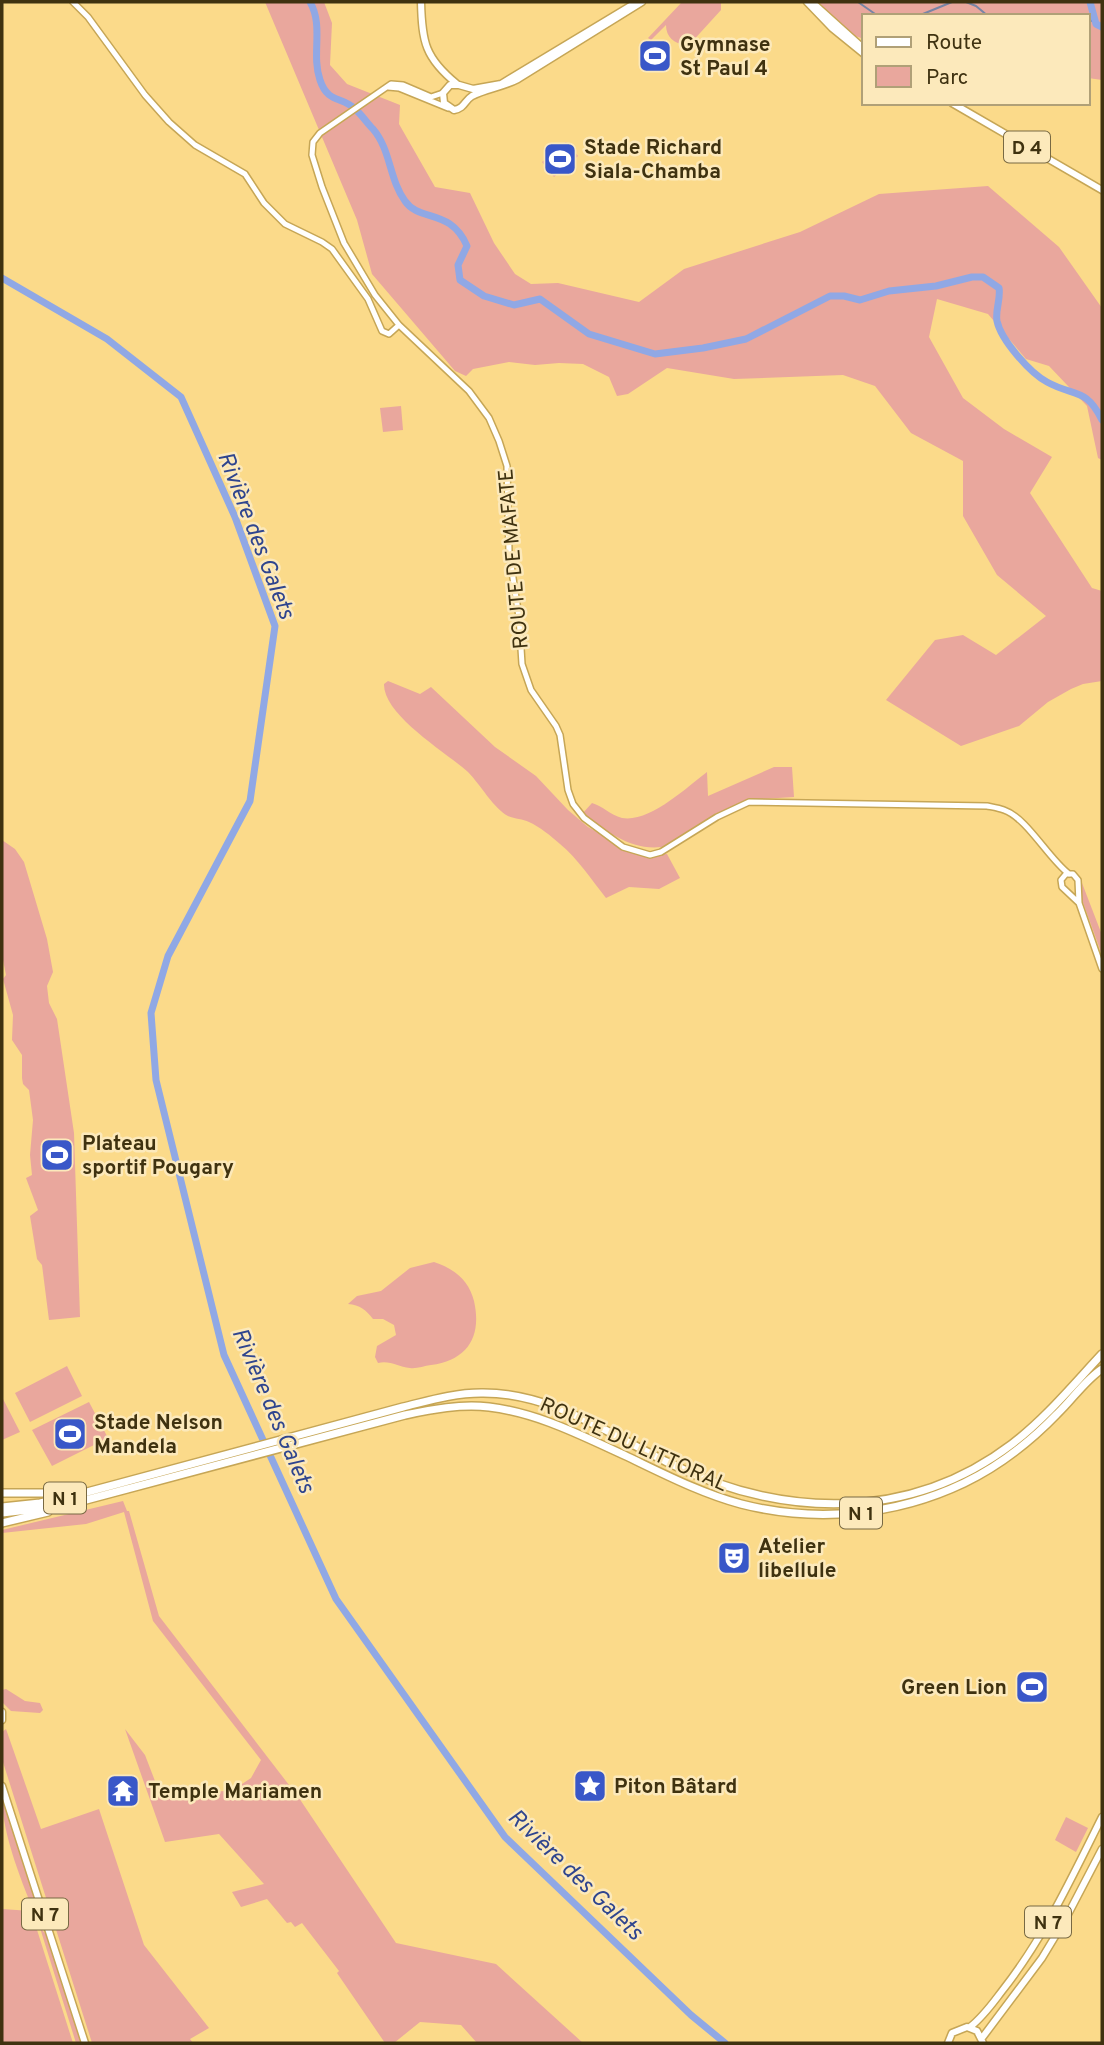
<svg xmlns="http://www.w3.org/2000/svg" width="1104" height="2045" font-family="Overpass,sans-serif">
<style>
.green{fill:#e9a79d}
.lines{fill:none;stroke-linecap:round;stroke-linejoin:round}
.stream{stroke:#7885a5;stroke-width:2}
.river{stroke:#90a8e5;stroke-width:7}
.secondary-casing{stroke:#c6a656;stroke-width:8}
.primary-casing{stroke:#c6a656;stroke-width:9}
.highway-casing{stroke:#c6a656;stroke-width:10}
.secondary{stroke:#fff;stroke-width:5}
.primary{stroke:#fff;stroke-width:6}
.highway{stroke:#fff;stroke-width:7}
.labels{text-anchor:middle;stroke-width:5;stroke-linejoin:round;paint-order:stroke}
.shield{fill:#fce9bb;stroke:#786943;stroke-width:2}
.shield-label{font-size:19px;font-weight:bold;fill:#3f3210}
.poi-label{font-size:21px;font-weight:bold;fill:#3f3210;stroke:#fce9bb;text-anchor:start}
.street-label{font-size:21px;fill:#3f3210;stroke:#fce9bb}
.water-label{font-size:23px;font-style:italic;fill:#2f458e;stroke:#fce9bb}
</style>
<rect width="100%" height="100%" fill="#fbda8a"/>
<path class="green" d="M265,2H324L332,23L330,65L347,84L400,105L399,124L435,187L470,193L494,243L515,274L531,284L558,283L639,302L684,269L800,232L879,194L988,186L1059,247L1102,308V460L1098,458L1087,406L1049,366L1026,359L988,314L937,299L929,337L963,398L1004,429L1052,457L1030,493L1092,588L1102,591V681L1083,684L1071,689L1048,702L1019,726L961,746L886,700L935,640L963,635L996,655L1046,616L997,575L963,516V461L911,433L875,386L843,375L734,379L667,368L628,394L617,396L609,377L583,364L559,363L535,365L509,362L473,369L466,376L455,371L372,274L357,220Z
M682,2H721V10L690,44C676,46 666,38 666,25L651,40L648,38Z
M817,2H1102V80L1088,78V16H864V39L852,35Z
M566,142L578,156L554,177L542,162Z
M401,406L403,430L383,432L380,408Z
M388,681L420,694L431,687L495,747L536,776L568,810L588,827L615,842L652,855L667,854L680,878L659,889L629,887L606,898C591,879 578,859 560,844C551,836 540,827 529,822C523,819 515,819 508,816C494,809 480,784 468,772C447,753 383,715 384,684Z
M774,767H792L794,797L747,800L668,846C634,853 609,833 582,814L592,803C603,806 610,815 622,818C649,823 686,788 707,772L708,796Z
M2,840L15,849L24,862L47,939L53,972L47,986L49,1003L57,1019L74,1133L80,1317L49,1320L42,1265L37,1259L30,1216L38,1210L26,1178L32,1175L30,1155L33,1120L29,1090L23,1084L22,1078V1055L12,1040L13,1015L3,979L6,975L2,955Z
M1082,883L1102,935V955L1081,897Z
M434,1262C453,1268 469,1280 474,1301C482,1336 468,1360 431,1365C424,1366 416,1369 410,1368C398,1367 390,1360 378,1363L375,1357L377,1346L396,1335L394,1325L383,1319H373C366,1310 360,1305 348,1304L357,1296L381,1291L410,1268Z
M67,1366L82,1396L30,1422L15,1393Z
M2,1397L20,1432L2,1440Z
M89,1402L108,1438L52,1466L32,1430Z
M123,1501L127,1511H129L159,1616L299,1798L396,1943L496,1964L583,2043H477L461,2025L420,2022L394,2043H385L337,1973L339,1971L302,1923L295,1927L291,1922L287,1923L267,1899L241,1907L232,1892L264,1884L219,1834L165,1842L125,1729L145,1755L155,1781L169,1797L233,1790L251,1778L261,1760L153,1621L124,1512L86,1524L2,1533V1530Z
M6,1689L25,1701L40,1703L43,1710L40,1713L11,1711L2,1702V1690Z
M6,1729L41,1829L99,1809L144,1945L209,2028L190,2039L193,2043H92L2,1759V1732Z
M2,1797L5,1808L42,1921L37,1920C23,1884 2,1836 2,1797Z
M1066,1817L1088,1828L1076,1852L1055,1840Z
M2,1909L31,1911L73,2043H2Z
M40,1928L47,1935L81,2043H76Z"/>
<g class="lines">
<path class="stream" d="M858,2L878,16
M966,2L976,6L988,16
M918,16L952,2
M1088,18L1096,24"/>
<path class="river" d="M310,2C324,26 311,54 320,80C328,104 342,96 355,109C362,115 367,123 373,129C391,150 389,179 405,201C419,222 451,208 467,246L458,265L460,280L484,296L514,305L540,299L589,334L655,354L703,348L746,339L830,296H844L860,300L889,291L936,286L972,277H983L999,288C1001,299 995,310 997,321C1001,340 1030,373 1047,382C1074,397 1086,387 1102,420
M1090,2L1096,24L1102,27
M2,278L107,339L181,397L235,517L275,626L250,801L168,956L151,1013L156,1080L224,1355L336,1599L505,1837L691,2015L725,2043"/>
<defs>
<path id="secondary" d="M73,2L88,17L145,95L169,122L195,145L245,174L264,203L285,224L322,242L332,249L368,299L382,331L389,334L399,325
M388,87L399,88L448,108
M443,93L431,97L403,85L391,84L320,133L313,142L312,155L322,187L344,243L375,295L399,325L469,391L489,418L499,441L507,466L509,552L519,617L522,664L531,690L556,726L560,735L568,790L573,804L584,818L623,847L650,855L661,852L717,817L749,802L987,806C992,807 999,808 1004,810C1027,818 1048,858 1069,874
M1079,903L1062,887L1061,880L1066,874H1073L1078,880L1079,903L1102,969"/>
<path id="primary" d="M421,2C422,42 425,58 457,84
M637,2L501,84L473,89L459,85H450L443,93L444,103L454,110C465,108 464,101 472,96C485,89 503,87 518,79L642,2
M807,2L832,28L864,54
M814,4L864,49
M952,103L1102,190
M2,1712V1720
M2,1786L85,2043
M970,2027C983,2017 992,2004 1002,1991C1044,1938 1072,1877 1102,1817
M982,2038L1042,1958L1065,1920L1102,1849
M948,2043L952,2033L967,2027L977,2031L983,2043"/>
<path id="highway" d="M2,1493H46L81,1489
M2,1507L40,1503L76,1495L403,1407C428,1401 454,1393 481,1393C550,1392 607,1433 667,1462C780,1518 908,1523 1012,1444C1046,1418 1073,1385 1102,1354
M2,1513L54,1507L86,1500L405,1415C433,1409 460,1404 489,1407C538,1413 580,1435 624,1455C662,1473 700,1493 741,1504C815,1523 895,1516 964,1483C999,1466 1030,1442 1057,1414C1072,1400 1085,1380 1102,1369
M2,1523L48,1512"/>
</defs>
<use href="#secondary" class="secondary-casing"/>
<use href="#primary" class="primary-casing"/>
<use href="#highway" class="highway-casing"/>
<use href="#secondary" class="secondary"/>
<use href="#primary" class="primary"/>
<use href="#highway" class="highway"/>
</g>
<defs>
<symbol id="stadium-square" viewBox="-11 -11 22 22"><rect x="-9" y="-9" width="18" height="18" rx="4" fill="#3957c8" stroke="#fce9bb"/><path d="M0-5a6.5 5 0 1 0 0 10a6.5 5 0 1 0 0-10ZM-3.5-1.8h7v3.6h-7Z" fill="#fff"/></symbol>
<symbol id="theatre-square" viewBox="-11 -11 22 22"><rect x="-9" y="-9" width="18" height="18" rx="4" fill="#3957c8" stroke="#fce9bb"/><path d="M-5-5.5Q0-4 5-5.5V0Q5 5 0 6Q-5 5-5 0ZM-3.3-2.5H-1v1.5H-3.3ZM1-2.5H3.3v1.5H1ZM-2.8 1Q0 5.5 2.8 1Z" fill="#fff"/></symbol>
<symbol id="sight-square" viewBox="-11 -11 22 22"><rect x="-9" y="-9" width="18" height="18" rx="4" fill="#3957c8" stroke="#fce9bb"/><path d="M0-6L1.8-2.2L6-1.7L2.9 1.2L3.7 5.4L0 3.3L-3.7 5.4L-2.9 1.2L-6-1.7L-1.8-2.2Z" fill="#fff"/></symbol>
<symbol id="temple-square" viewBox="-11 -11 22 22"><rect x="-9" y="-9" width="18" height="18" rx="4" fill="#3957c8" stroke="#fce9bb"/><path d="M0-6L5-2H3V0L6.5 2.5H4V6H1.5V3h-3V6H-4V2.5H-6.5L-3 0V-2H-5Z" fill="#fff"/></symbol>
</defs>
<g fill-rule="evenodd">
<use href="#stadium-square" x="636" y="37" width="38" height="38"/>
<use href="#stadium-square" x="541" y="140" width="38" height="38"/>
<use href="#stadium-square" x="38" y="1136" width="38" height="38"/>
<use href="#stadium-square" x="51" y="1415" width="38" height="38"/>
<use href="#theatre-square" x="715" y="1539" width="38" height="38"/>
<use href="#stadium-square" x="1013" y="1668" width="38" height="38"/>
<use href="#sight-square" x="571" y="1767" width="38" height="38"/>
<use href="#temple-square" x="104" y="1772" width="38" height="38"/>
</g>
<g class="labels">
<g class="shield">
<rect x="1004" y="131.5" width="46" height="31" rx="5"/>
<rect x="44" y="1482.5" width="42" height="31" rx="5"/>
<rect x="840" y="1497.5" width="42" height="31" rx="5"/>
<rect x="22" y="1898.5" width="46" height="31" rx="5"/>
<rect x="1025" y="1906.5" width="46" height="31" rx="5"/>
</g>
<g class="shield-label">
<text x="1027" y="154">D 4</text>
<text x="65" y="1505">N 1</text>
<text x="861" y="1520">N 1</text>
<text x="45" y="1921">N 7</text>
<text x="1048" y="1929">N 7</text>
</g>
<g class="poi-label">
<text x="680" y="51">Gymnase<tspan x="680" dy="24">St Paul 4</tspan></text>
<text x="584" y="154">Stade Richard<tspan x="584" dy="24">Siala-Chamba</tspan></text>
<text x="82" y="1150">Plateau<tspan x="82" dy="24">sportif Pougary</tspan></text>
<text x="94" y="1429">Stade Nelson<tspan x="94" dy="24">Mandela</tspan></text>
<text x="758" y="1553">Atelier<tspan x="758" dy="24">libellule</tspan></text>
<text x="1007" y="1694" text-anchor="end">Green Lion</text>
<text x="614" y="1793">Piton Bâtard</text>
<text x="148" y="1798">Temple Mariamen</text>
</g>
<g class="street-label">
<text transform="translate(513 559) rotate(-95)" y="7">ROUTE DE MAFATE</text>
<text transform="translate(634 1444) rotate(24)" y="7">ROUTE DU LITTORAL</text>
</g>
<g class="water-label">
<text transform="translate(257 535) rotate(69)" y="8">Rivière des Galets</text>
<text transform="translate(274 1410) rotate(67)" y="8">Rivière des Galets</text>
<text transform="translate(576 1874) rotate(44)" y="8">Rivière des Galets</text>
</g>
</g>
<rect width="1104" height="2045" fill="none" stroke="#3f3210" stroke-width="7"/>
<rect x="862" y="14" width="228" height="91" fill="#fce9bb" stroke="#b0a077" stroke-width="2"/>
<rect x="876" y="37" width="35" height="10" fill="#ffffff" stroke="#b0a077" stroke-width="2"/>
<text x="926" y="49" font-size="21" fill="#3f3210">Route</text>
<rect x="876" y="66" width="35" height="21" fill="#e9a79d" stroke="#b0a077" stroke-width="2"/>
<text x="926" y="84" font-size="21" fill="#3f3210">Parc</text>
</svg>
